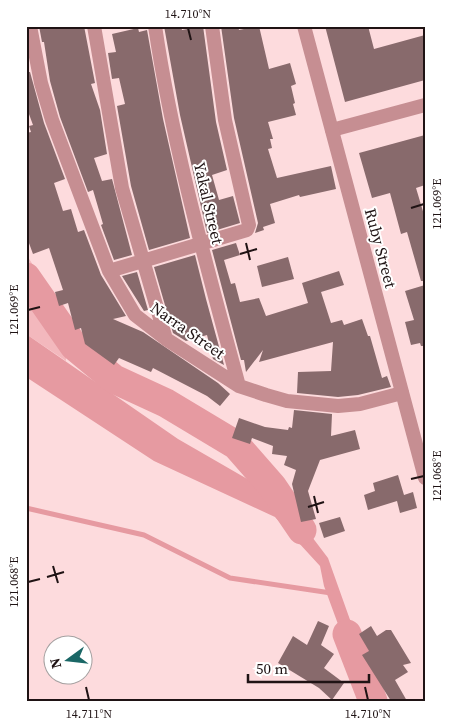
<svg xmlns="http://www.w3.org/2000/svg" width="451" height="727" font-family="'Source Serif 4',serif">
<style>
.green{fill:#f3b8bd}
.water{fill:#e69aa1}
.lines{fill:none;stroke-linecap:round;stroke-linejoin:round}
.stream{stroke:#e69aa1;stroke-width:5}
.river{stroke:#e69aa1;stroke-width:29}
.building{fill:#886a6c}
.minor{stroke:#c68e92;stroke-width:14}
.tertiary{stroke:#c68e92;stroke-width:14}
.ticks{fill:none;stroke:#1f1314;stroke-width:2}
.labels{text-anchor:middle;stroke-width:4;stroke-linejoin:round;paint-order:stroke}
.street-label{font-size:16px;fill:#1f1314;stroke:#fff}
.neatline{fill:none;stroke:#1f1314;stroke-width:2}
.ticks-label{font-size:12px;text-anchor:middle;fill:#1f1314}
</style>
<rect width="100%" height="100%" fill="#fddbdd"/>
<path class="green" d="M26,254L66,317V361L26,334Z"/>
<path class="water" d="M26,334L178,439L284,500L328,558L354,631L356,651L386,701H379L342,635L324,586L320,566L275,517L154,461L26,377Z"/>
<g class="lines">
<path class="stream" d="M26,508L144,535L230,578L331,593"/>
<path class="river" d="M26,277L74,346L114,379L166,403L236,445L272,486L302,530
M347,634L373,701"/>
</g>
<path class="building" d="M39,26H84L95,83L91,84L100,110L107,154L94,158L102,181L112,179L132,255L114,260L101,225L103,224L93,190L88,192L60,117L50,81L44,42H42Z
M164,26H181L182,30L203,26L216,122L227,170L212,175L219,200L233,196L240,223L207,233L180,115Z
M221,26H238L239,30L259,26L269,69L290,63L296,84L291,86L295,103L293,104L296,115L268,122L273,139H270L272,148L268,149L277,178L331,166L336,189L300,197L299,195L270,204L275,223L263,227L264,230L255,233L258,223L234,118Z
M325,26H368L374,49L425,35V80L345,102Z
M138,28L139,32L147,30L163,119L190,238L149,250L131,186L117,106L125,104L119,78L112,79L108,53L116,52L112,34Z
M26,72H30L44,123L65,179L54,183L63,211L71,209L78,232L84,230L101,275L126,316L113,319L143,332L218,383L230,394L220,406L207,396L153,368L151,372L119,358L114,365L85,344L81,328L75,330L68,303L59,306L55,292L63,290L49,248L33,254L26,235V133L31,132L29,126L33,125L26,106Z
M425,135V185L416,188L425,218V281H421L407,232L401,234L390,193L372,198L359,153Z
M236,243L240,255L224,260L231,284L235,283L240,302L259,298L266,316L308,303L302,283L339,271L344,285L321,292L331,323L342,320L344,325L362,319L368,336H370L382,378L387,376L391,387L358,395L338,397L297,393L298,372L331,371L333,342L259,362L263,350L246,372L244,360H241L212,250Z
M195,255L206,299L224,365L213,359L207,335L186,341L173,333L154,267Z
M288,257L294,279L262,287L257,266Z
M137,272L148,310L144,311L122,276Z
M425,285V346H421L420,343L411,345L405,322L414,320L405,291Z
M294,410L332,414L331,436L355,430L360,449L320,460L308,491L316,519L301,522L292,484L296,470L284,465L287,456L272,454L273,446L252,438L250,444L232,438L239,418L265,427L288,430L289,427L292,428Z
M398,475L404,495L413,492L417,508L400,513L397,501L368,510L364,495L375,491L373,483Z
M340,517L345,531L324,538L319,523Z
M318,621L329,626L321,645L334,654L324,668L344,683L332,700L319,688L278,663L293,636L307,645Z
M371,626L377,636L386,630H391L411,663L403,665L408,672L395,680L407,701H391L362,655L369,651L359,634Z"/>
<g class="lines">
<path class="minor" d="M30,26L41,83L52,120L109,271L135,315L166,339L239,386L266,395L287,401L338,406L360,404L402,393
M94,26L122,188L166,339
M155,26C173,148 207,267 239,386
M332,130L425,105
M109,271L247,230L249,225L225,120L212,26"/>
<path class="tertiary" d="M304,26L425,478"/>
</g>
<path class="ticks" d="M188,28L191,40M411,208L424,204M246,243L250,260M240,254L257,249M28,310L40,307M411,479L424,476M314,496L318,513M308,507L324,502M53,566L58,583M47,577L64,572M28,582L40,579M86,687L89,700M365,687L368,700"/>
<g class="labels">
<g class="street-label">
<text transform="translate(209 203) rotate(77)" y="6">Yakal Street</text>
<text transform="translate(381 248) rotate(75)" y="6">Ruby Street</text>
<text transform="translate(188 330) rotate(35)" y="6">Narra Street</text>
</g>
</g>
<rect width="451" height="727" fill="none" stroke="#ffffff" stroke-width="55"/>
<g transform="translate(68 660) rotate(255)"><circle r="24" fill="#ffffff" stroke="#a5a1a1"/>
<path d="M0-4L9 19L0 12L-9 19Z" fill="#1a6766"/>
<text y="-8" font-size="14" font-weight="bold" text-anchor="middle" fill="#1f1314">N</text>
</g>
<path d="M248 674v8h121v-8" fill="none" stroke="#1f1314" stroke-width="2.5"/>
<text x="256" y="674" font-size="15" fill="#1f1314" stroke="#ffffff" stroke-width="4" paint-order="stroke">50 m</text>
<rect x="28" y="28" width="396" height="672" class="neatline"/>
<g class="ticks-label">
<text x="188" y="18">14.710°N</text>
<text transform="translate(437 204) rotate(-90)" y="4">121.069°E</text>
<text transform="translate(14 310) rotate(-90)" y="4">121.069°E</text>
<text transform="translate(437 476) rotate(-90)" y="4">121.068°E</text>
<text transform="translate(14 582) rotate(-90)" y="4">121.068°E</text>
<text x="89" y="718">14.711°N</text>
<text x="368" y="718">14.710°N</text>
</g>
</svg>
